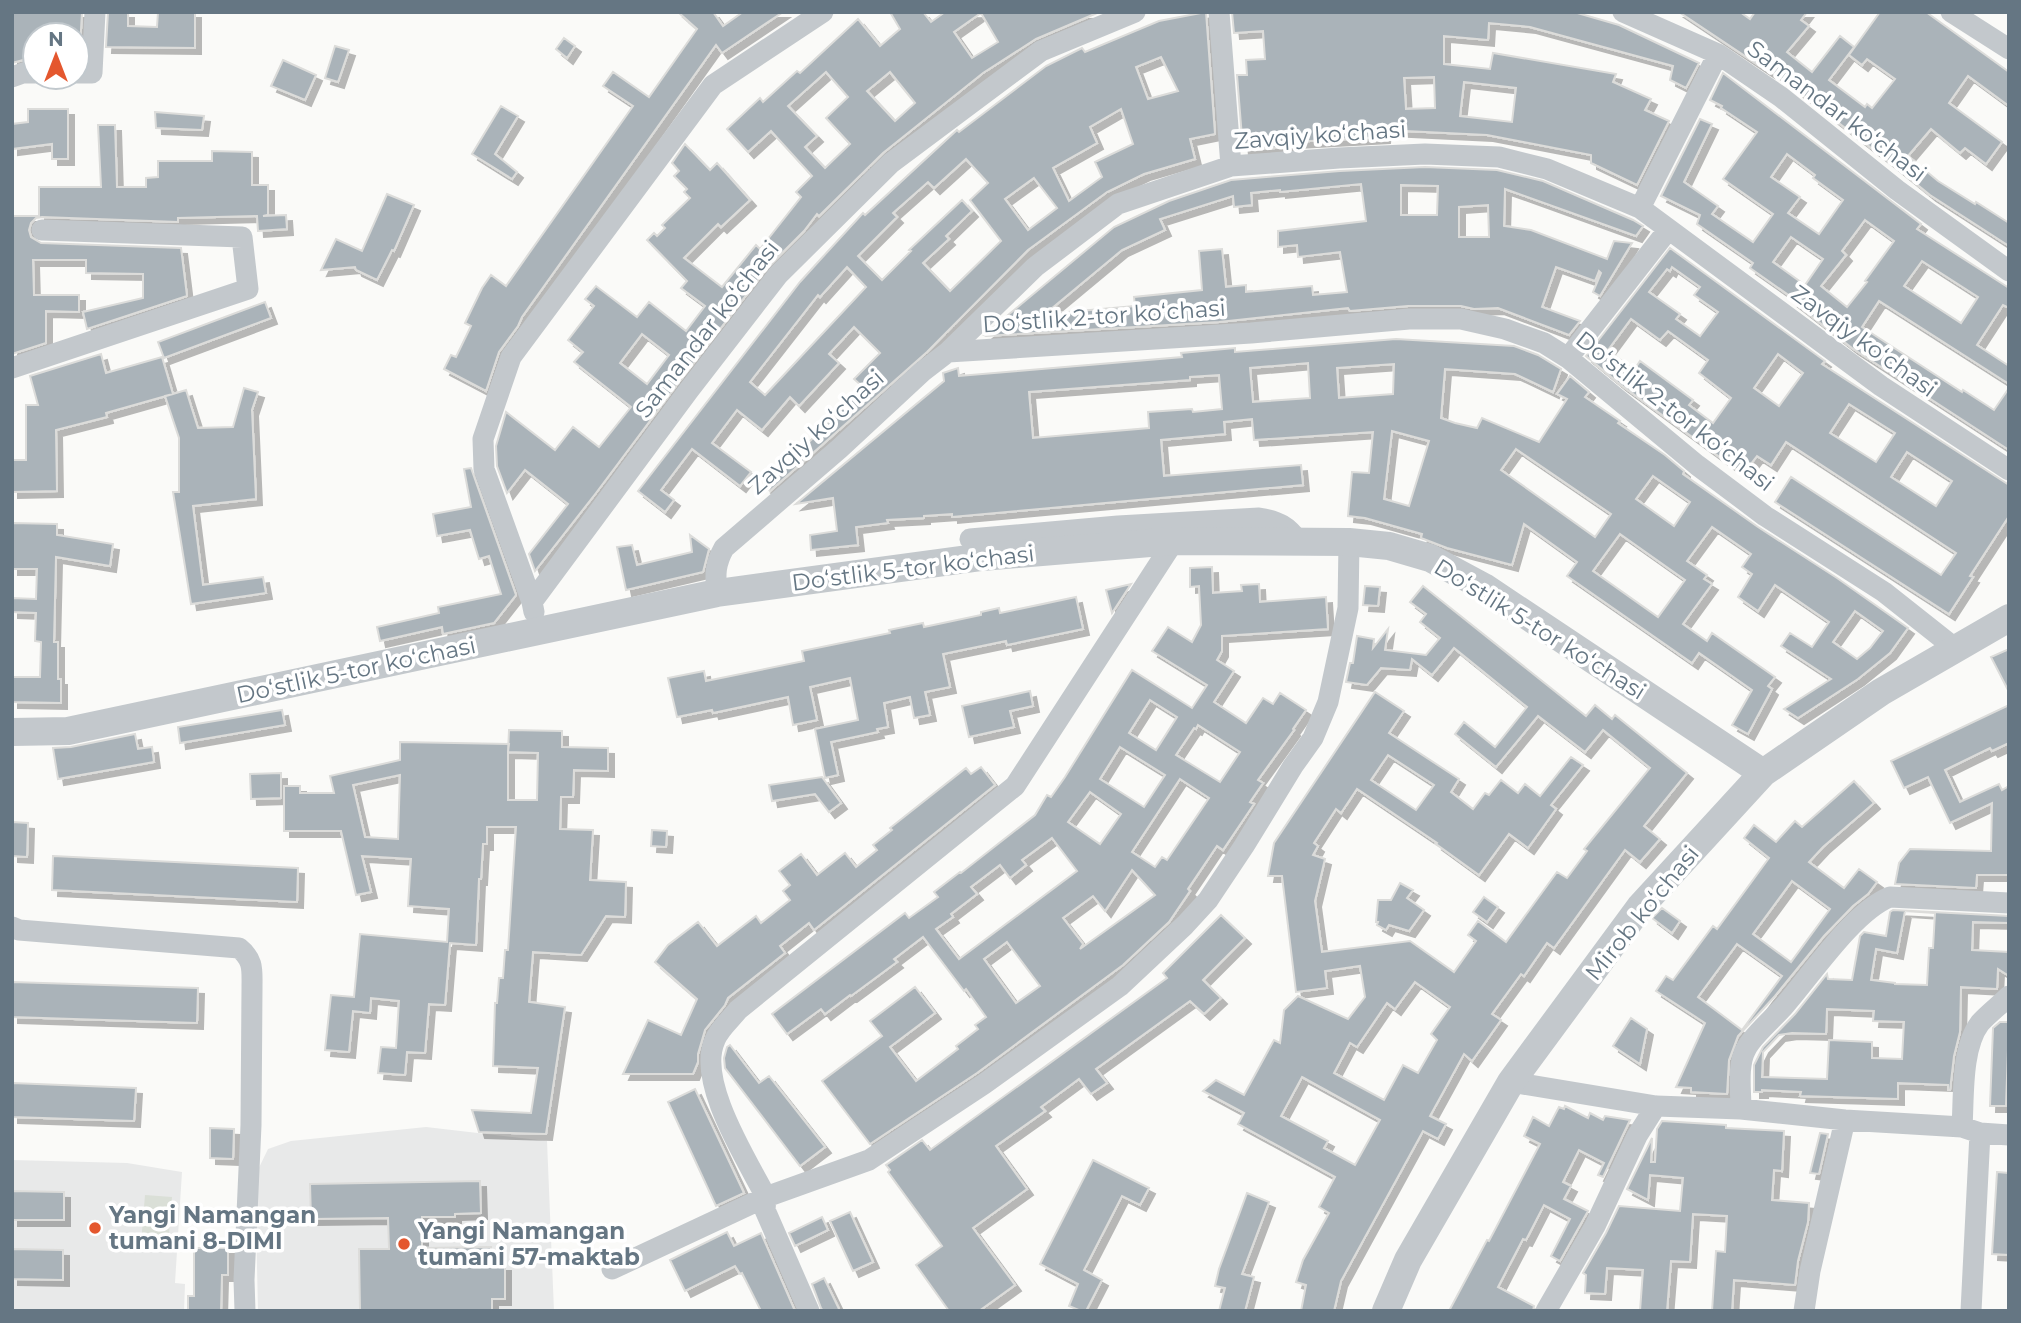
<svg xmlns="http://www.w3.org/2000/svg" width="2021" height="1323" font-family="Montserrat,sans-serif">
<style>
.built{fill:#e8e9e9}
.green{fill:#dadfd7}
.building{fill:#aab3b9;stroke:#dcdcda;stroke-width:2;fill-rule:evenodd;filter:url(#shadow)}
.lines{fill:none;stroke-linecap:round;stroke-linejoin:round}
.minor{stroke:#c3c8cc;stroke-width:21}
.tertiary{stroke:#c3c8cc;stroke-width:28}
.poi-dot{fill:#e4572e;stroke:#fff;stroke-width:2.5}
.labels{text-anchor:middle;stroke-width:7;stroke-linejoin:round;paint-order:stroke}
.street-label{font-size:23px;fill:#657683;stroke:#fff}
.poi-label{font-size:23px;font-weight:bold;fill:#657683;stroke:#fff;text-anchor:start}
</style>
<defs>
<filter id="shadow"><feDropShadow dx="6" dy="6" stdDeviation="0" flood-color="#0004"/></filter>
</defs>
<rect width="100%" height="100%" fill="#fafaf8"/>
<path class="built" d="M426,1127L547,1141L554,1311H258L255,1176L268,1149L291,1141Z
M12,1160L127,1163L182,1172L175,1283L185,1284L184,1311H12Z"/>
<path class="green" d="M145,1195L172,1197L168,1246L141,1244Z"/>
<path class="building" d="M12,12H82L80,47L77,46V35H35V60H23L12,63Z
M108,12H128V26L157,27L158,12H195V48L106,47Z
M678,12H713L723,26L743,12H783L722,53L716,45L522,317L518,326L499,352L486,391L444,369L451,355L456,357L471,326L465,323L482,288L491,275L506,286L633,106L603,86L613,72L649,97L697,29Z
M890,12H923L931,22L945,12L1097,13L1036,39L983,73L883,153L819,216L817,214L804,231L768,267L679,382L596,493L535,571L529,554L568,504L525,470L507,493L497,466L496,446L506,412L555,450L573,427L599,447L631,407L574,362L583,352L568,340L594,306L585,299L596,286L637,317L649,302L686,331L705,306L681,288L687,281L647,240L654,233L657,236L665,228L662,225L690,198L684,192L687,189L674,176L679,171L672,163L685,144L710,170L717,163L750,200L721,227L718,224L684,258L722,287L756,245L760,249L801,197L796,192L812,176L771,131L748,152L727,129L760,98L763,102L797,71L800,73L858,19L880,46L900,29ZM981,13L998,42L972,58L954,32ZM826,72L848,97L826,118L850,144L825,168L805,147L817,136L788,106ZM890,72L915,103L895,121L867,91ZM642,334L669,355L647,384L620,363Z
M1206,12L1215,134L1190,139L1195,159L1144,174L1107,192L1028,250L927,352L770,491L765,487L863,387L854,379L880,353L854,327L829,354L839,363L799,406L790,397L762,430L737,410L712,443L751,472L740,486L692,449L661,490L674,500L665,512L638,491L800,282L819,261L863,213L865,215L957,130L959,132L1046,66L1082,48L1085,52L1159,21ZM1161,57L1178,91L1148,99L1136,67ZM1121,109L1133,144L1095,162L1102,177L1069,201L1053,168L1097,143L1090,127ZM966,159L988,183L970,200L1001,241L950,291L923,263L949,239L946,236L972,211L962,200L909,250L911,251L882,280L858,256L897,217L893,213L928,182L934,188ZM1034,178L1057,208L1028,230L1005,199ZM847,267L866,287L765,395L750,382L818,295L820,297Z
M1232,12H1574L1619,25L1699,63L1686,88L1670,80L1673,66L1530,27L1489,23L1488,40L1444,36V64L1490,69L1493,53L1616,74L1613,82L1651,99L1645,110L1669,121L1637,185L1591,163V155L1487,135L1385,130L1384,137L1292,142V147L1243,150L1237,75H1247L1246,60L1265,59L1263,31L1234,33ZM1434,77L1435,108L1406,109L1404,78ZM1464,82L1516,88L1512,122L1460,116Z
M1679,12H1740L1750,19L1755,12H1807L1801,20L1809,26L1787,52L1812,72L1840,36L1854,47L1829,80L1865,107L1867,104L1872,108L1895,79L1867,59L1862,65L1849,55L1880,12H1926L2009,72V106L1968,76L1949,103L2002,142L1986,164L1965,148L1960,153L1931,129L1908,156L1938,181L1975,204L1976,202L2009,223V246L1930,195L1892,164L1770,70L1769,72Z
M564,38L575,46L567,58L556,49Z
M335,46L349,50L338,82L325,78Z
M283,60L316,75L305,100L271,86Z
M1723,73L1921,224L1917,229L2009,288V308L2003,305L1977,345L2009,366V384L1879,301L1862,327L1962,392L1963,390L1994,410L2009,388V450L1852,348L1792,301L1794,299L1750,268L1753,263L1697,224L1700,215L1661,196L1700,119L1712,124L1684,182L1718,206L1712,214L1753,242L1773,214L1723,179L1757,132L1721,108L1722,106L1710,100ZM1787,154L1815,175L1813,178L1843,200L1819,234L1788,213L1800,197L1771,177ZM1865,220L1894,241L1865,281L1867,282L1847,307L1821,286L1846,255L1842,251ZM1791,237L1823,259L1805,285L1773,262ZM1922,261L1978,297L1961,323L1904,286Z
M501,106L518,116L495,154L517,172L512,179L472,154Z
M28,109H68V159H52V144L12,149V124L28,122Z
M155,112L204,116L202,130L156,128Z
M98,125H115L117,187H146V178L158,177V161H212V151L252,152V185H268V215L263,216L286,215L287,229L258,231L257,216L178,218V222L42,217L36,218L31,223L29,230L31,237L41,243L181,248L187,296L87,329L83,312L143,298V274L86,273V260H33L34,295H79V312L46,311V343L12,354V216H39V187H101Z
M1425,167L1497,170L1543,181L1633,220L1643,226L1636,236L1505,189L1504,226L1531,230L1607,259L1614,241L1632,243L1600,296L1593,292L1601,273L1599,271L1595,281L1556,267L1542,307L1580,321L1569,335L1498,308L1474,309L1461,306H1408L1350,311L1348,308L1219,322L986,336L984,335L1114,227L1169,201L1231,180L1340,171ZM1361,184L1366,221L1278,231V247L1297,245L1298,257L1340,252L1347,292L1313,295L1312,286L1246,292V285L1226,287L1222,249L1199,251L1202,290L1134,297L1135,306L1045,314L1122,250L1165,230L1160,219L1233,196L1234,207L1252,205L1251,193L1280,190V192ZM1401,185L1438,186L1437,215H1401ZM1488,205L1489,237H1459V207Z
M387,194L414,205L394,251L392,250L377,280L356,270L355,267L321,270L336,239L362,251Z
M1670,248L1825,361L1822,364L2009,485V516L1970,576L1973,577L1949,614L1775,502L1791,477L1941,575L1956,553L1786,442L1771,465L1757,456L1743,474L1621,385L1586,356L1590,351L1610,352L1634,370L1640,361L1693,400L1689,405L1713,423L1731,398L1699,373L1708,360L1668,331L1660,340L1631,319L1608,350L1597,346V342ZM1672,267L1700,287L1694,295L1718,312L1700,336L1676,319L1680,314L1649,292L1667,269L1670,271ZM1778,354L1803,373L1779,406L1754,388ZM1849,404L1895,433L1876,462L1830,433ZM1907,452L1952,481L1936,506L1891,477Z
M265,302L271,318L164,358L158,342Z
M1396,339L1514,346L1538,355L1561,369L1553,392L1515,374L1445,369L1441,418L1455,423L1477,428L1482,418L1539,442L1567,399L1557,394L1570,376L1589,392L1585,397L1620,421L1618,423L1665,455L1684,471L1683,474L1758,527L1837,578L1908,628L1890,653L1858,679L1798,718L1784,709L1831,679L1781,646L1790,633L1812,647L1829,622L1775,585L1758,611L1738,597L1752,574L1742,567L1751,554L1712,527L1687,561L1707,575L1704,579L1712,584L1683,624L1707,641L1712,633L1775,677L1768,686L1772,689L1748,734L1732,725L1752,690L1699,653L1692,663L1567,576L1577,562L1524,524L1512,565L1447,548L1421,538L1422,534L1365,518L1348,516L1352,472L1369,473L1373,432L1254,440L1252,419L1224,422L1225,434L1161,440L1164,476L1301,465L1303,485L952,517V514L924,516V518L887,520L888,523L856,527L858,545L811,550L810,535L837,531L833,498L796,504L944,381L943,373L958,368L959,376L1182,357L1181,353L1235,348V352ZM1308,363L1310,398L1253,402L1250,368ZM1394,364L1393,394L1339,398L1337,368ZM1219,375L1222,409L1193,412L1192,409L1148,412L1149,428L1033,438L1029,392L1190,380V377ZM1392,431L1429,441L1409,506L1384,499ZM1516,449L1611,514L1595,537L1501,470ZM1653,476L1690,502L1674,526L1636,499ZM1620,534L1685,580L1658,617L1593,571ZM1855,611L1883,631L1870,648L1857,659L1833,642Z
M101,354L106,373L162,357L173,394L186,390L198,428L233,427L244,388L258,392L252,410L256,499L193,506L203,585L263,577L266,593L191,604L173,492H179V438L165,396L173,394L106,413L107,417L56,430L57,491L12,492V460H26V405H38L30,376Z
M471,468L516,595L494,623L443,634L442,627L380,641L377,627L439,613L438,607L501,594L489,556L479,559L470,530L437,536L433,514L471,507L464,469Z
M12,523L57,524V535L113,544L110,566L56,557L54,642H58V679H61V703L12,702V677H40L41,642L35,641L36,613L12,612V598L36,599L37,569H12Z
M690,535L709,549L703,572L626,590L617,547L632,545L637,565L692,552Z
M1212,567L1213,593L1242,591L1241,585L1259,584L1260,602L1326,597L1328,629L1222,636V651L1217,660L1234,671L1214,702L1246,723L1263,698L1273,704L1280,693L1306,710L1293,729L1294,730L1258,780L1263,783L1250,802L1254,804L1223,850L1217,846L1188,889L1190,891L1169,922L1123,965L977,1073L870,1144L822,1081L882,1036L870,1021L915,987L935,1013L890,1047L916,1081L958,1049L956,1046L978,1029L975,1025L986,1017L966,989L964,991L923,937L894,959L897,962L851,996L850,995L825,1014L821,1009L787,1034L772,1014L905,913L909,918L938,897L934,892L960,872L961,873L1035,815L1047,795L1051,797L1065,777L1132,670L1192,708L1207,685L1152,651L1168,627L1192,642L1201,625L1199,586L1190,587V568ZM1150,700L1177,717L1156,750L1129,733ZM1198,725L1240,752L1220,782L1176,755L1194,728L1196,729ZM1120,747L1165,775L1144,807L1100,779ZM1180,779L1209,798L1167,860L1162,857L1155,867L1132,852ZM1090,792L1121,814L1100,844L1068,822ZM1052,838L1077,871L959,959L936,929L953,917L951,914L977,894L971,887L1000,865L1010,878L1026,865L1022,860ZM1132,870L1155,895L1080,949L1083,944L1063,918L1093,896L1105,911ZM1007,942L1040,986L1016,1003L984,959Z
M1131,584L1112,613L1106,590Z
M1365,586L1380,587L1378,606L1363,605Z
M1423,586L1586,716L1595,705L1612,719L1615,715L1687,773L1644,826L1660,839L1640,862L1625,850L1554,948L1547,943L1524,976L1521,974L1492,1014L1501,1020L1472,1061L1464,1054L1430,1116L1446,1124L1438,1139L1423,1131L1341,1281L1334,1311H1301L1306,1285L1296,1282L1303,1260L1329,1213L1319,1207L1335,1177L1238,1124L1244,1113L1203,1091L1216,1080L1244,1095L1274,1040L1280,1043L1284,1010L1298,996L1348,1019L1365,997L1360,966L1325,971L1327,988L1296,992L1282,876H1268L1274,843L1375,692L1404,711L1389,733L1459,779L1451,792L1473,809L1485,793L1489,795L1501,780L1518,793L1525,784L1540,796L1571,757L1583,765L1551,805L1556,809L1528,848L1509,834L1479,875L1436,844L1437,843L1357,789L1341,813L1336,809L1314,843L1318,846L1313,855L1325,859L1315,901L1322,952L1410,941L1454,972L1476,941L1468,935L1478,921L1506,942L1557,872L1567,878L1587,851L1584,849L1650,768L1603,730L1585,752L1538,716L1496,767L1455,734L1464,722L1495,747L1527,707L1454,648L1432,675L1412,659L1410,670L1381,668L1367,685L1346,682L1350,663H1353L1357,636L1374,639L1373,648L1388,629L1385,650L1426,655L1440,638L1420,622L1426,614L1410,602ZM1388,755L1434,785L1416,810L1371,780ZM1415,982L1450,1007L1431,1034L1437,1040L1418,1073L1403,1065L1384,1100L1334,1073L1350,1043L1357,1047L1387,1003L1395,1009ZM1302,1077L1380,1120L1355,1165L1324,1148L1328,1141L1281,1116Z
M1076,597L1083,629L1007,645L1006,641L943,654L950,687L925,692L930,715L914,718L910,697L884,703L888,727L877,729L878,732L831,742L838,775L825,778L815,729L858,720L850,678L810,687L817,720L793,725L788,697L713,713L712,710L677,717L668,678L704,671L706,681L804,661L802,651L890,633L889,630L923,623L924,627L981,615V612L999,608L1000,613Z
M2009,649V692L1991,657Z
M1030,691L1033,706L1010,711L1014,727L969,737L962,706Z
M2009,705V743L1992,751L1990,748L1945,770L1960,802L1999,784L2002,790L2009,786V875H1977L1976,888L1895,884L1899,863L1910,849L1991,851L1992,803L1950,823L1928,777L1904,788L1891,761Z
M282,710L285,725L180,743L178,727Z
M509,730L562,731V747L608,748V771L574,770L573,797H561L560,829L593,830L590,880L626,882L625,917L606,916L581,955L533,952L529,1002L565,1007L546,1134L479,1132L472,1110L531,1113L538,1068L493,1066L495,1003H497L499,978H503L505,950H508L516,827H487V844H483L481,879H479L476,945L450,943L445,1005L429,1004L425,1053L407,1052L405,1075L378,1073L381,1047L396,1048L399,1001L371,998L370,1013L353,1011L349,1052L325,1050L331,995L354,997L360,934L447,942L449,909L408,906L411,859L362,856L371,892L356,895L341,831H284V786H300V793H334L330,776L400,760V742L509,744L508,752ZM508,752L538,753L537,800H508ZM400,775L398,839L365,837L353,785Z
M135,734L138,749L152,747L154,762L58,779L53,748L71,747Z
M981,767L995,785L814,930L809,923L780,946L785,953L728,998L725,1005L705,1030L698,1054V1062L693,1074H623L648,1020L681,1035L697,999L655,962L668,945L698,922L717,946L756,916L761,923L790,900L783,891L790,885L779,871L801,854L817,875L845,853L856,867L877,850L873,845L892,830L890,828L966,768L971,774Z
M281,773V798L251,799L250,774Z
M822,777L841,803L829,812L815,794L772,801L769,785Z
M1854,781L1874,803L1823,847L1809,862L1844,888L1859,869L1877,882L1868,894L1853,906L1824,936L1775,996L1738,1036L1729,1060L1727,1094L1691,1092V1088L1676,1087L1705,1023L1656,991L1666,976L1673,980L1713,926L1717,929L1769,858L1744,838L1754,825L1776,842L1795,821L1802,827ZM1792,881L1830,909L1791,962L1753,934ZM1737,944L1782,976L1742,1030L1698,997Z
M12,822L28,823L27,857L12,856Z
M652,830L667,831L666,847L651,846Z
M53,856L298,868L297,902L52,890Z
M1400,883L1413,890L1407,898L1424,910L1409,931L1389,925L1386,930L1377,925L1378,922H1376L1378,900H1391Z
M1484,897L1498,907L1487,922L1473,912Z
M1662,908L1680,921L1672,933L1652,918Z
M1893,910L2009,916V923L1973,922L1972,950L2009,952V976L1998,969L1997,989L1961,987L1960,1032L1954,1056L1950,1090H1948V1085L1898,1083V1099L1800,1096L1801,1092L1762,1090V1092H1754V1065L1763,1047L1795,1014L1827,974L1828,979L1852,980L1860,936L1864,932L1886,936L1890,912ZM1905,911L1935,913L1933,948H1929L1927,985L1895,984V983L1871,980L1876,949L1897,953ZM1827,1009L1874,1011L1873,1021L1904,1022L1902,1059L1872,1058V1042L1829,1040L1827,1079L1762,1077L1763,1052L1779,1035L1792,1033L1826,1034Z
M1221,915L1245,938L1203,980L1221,998L1204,1014L1190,1001L1096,1069L1107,1083L1091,1094L1079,1079L1041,1107L1045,1111L996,1146L1027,1189L973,1228L1015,1285L979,1311H949L916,1265L942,1246L888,1172L890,1170L886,1165L922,1140L930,1150L1167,978L1163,973Z
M12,982L198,988L197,1023L12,1017Z
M1631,1018L1647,1029L1640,1064L1613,1046Z
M2000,1022H2009L2006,1106H1990L1993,1028Z
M730,1045L759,1083L769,1076L825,1147L800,1166L725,1068L724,1058L727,1047Z
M12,1083L136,1088L134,1121L12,1117Z
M695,1089L744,1193L716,1206L668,1102Z
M1565,1106L1588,1118L1590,1113L1603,1120L1605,1116L1630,1120L1603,1177L1598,1175L1604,1163L1579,1150L1563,1182L1571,1186L1564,1199L1588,1211L1560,1261L1551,1256L1570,1219L1544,1205L1526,1240L1523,1239L1498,1287L1534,1306L1533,1311H1449L1487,1240L1489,1241L1540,1144L1524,1136L1533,1117L1549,1126L1559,1107L1564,1109Z
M1662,1121L1726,1125V1128L1784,1131L1782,1171L1774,1170L1772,1200L1809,1203L1808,1222L1798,1261L1795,1285L1734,1280L1732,1311H1712L1716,1251L1725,1252L1727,1216L1693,1214L1690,1262L1671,1261L1667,1311H1640L1643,1270L1607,1268L1605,1294L1585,1293L1586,1275L1583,1273L1606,1233L1619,1206L1680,1211L1683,1178L1650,1175L1648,1200L1627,1189L1652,1138L1651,1162H1655L1657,1129Z
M210,1128L234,1129L233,1159L210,1158Z
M1820,1133L1828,1134L1819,1174L1810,1173Z
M1093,1160L1149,1188L1140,1205L1122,1196L1084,1270L1102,1280L1086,1311H1081L1069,1306L1078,1284L1040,1264Z
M1997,1172L2009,1173V1255L1992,1254Z
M480,1181L481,1213L455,1214V1217H422V1248L491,1247V1265H505V1299H492V1311H360L359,1249H389L388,1218L311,1219L310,1184Z
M12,1191L64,1192V1220H12Z
M1247,1193L1269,1202L1242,1274L1254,1277L1245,1311H1219L1225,1288L1215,1286L1219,1269Z
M850,1212L873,1262L853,1271L830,1221Z
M822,1217L828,1230L795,1246L789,1233Z
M727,1232L734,1246L761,1233L795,1311H761L742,1273L740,1274L735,1266L685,1291L670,1260Z
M194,1248H228V1275H222L221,1311H188V1296H194Z
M12,1249L63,1250V1280L12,1279Z
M824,1278L840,1311H823L821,1308L812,1284Z"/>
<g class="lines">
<path class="minor" d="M1219,12L1231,166
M1623,12L1718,54L1781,97L1897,190L2009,271
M1951,12L2009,49
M77,73H92L95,12
M12,77L23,73H35
M1640,208L1718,54
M948,352L1251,333L1409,319H1461L1505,329L1544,343L1568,358L1697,465L1765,516L1884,592L1956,649
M1568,358L1668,230
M12,368L248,289L242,237L42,230
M970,539L1118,526L1259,518C1278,521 1288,526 1299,542
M717,593C715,575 715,564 724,548L839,449L922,372L948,352L1035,267L1118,204L1231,166L1339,158L1425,154L1499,157L1547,169L1640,208L1881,386L2009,470
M532,602L689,390L778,275L891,163L1041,51L1135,12
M534,612L532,602L484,469L483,439L511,357L713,85L823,12
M12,927L19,930L239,948C254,960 252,970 252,988L251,1125L244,1280L245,1311
M1511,1082L1656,1106L1741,1109L1845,1120L1962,1127L1980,1133
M1741,1109C1741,1091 1737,1065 1746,1049C1752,1036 1775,1017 1785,1005C1812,974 1854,911 1890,897L2009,903
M1962,1127C1964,1097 1961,1048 1980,1023C1989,1013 2000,1005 2009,996
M612,1269L766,1197L869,1160L984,1084L1120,986L1185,925L1208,900L1244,846L1293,766L1313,738L1328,702L1348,608L1349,542
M809,1311L765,1210L766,1197C747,1160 696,1081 715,1040C719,1029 731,1019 738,1010L1015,786L1174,541
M1546,1311L1595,1226L1637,1136L1656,1106
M1804,1311L1810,1271L1845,1120
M1971,1311L1980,1133L2009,1135"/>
<path class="tertiary" d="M12,732L68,731L717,593L982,557L1174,541L1349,542L1389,546L1430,558L1484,587L1763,773
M1386,1311L1408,1260L1511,1082L1640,907L1763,773L1881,692L2009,618"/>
</g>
<g class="poi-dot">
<circle cx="95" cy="1228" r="7"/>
<circle cx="404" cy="1244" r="7"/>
</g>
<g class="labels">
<g class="street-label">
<text transform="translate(1837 111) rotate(37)" y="8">Samandar ko‘chasi</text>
<text transform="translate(1320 135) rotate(-4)" y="8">Zavqiy koʻchasi</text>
<text transform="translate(1104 316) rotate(-4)" y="8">Doʻstlik 2-tor koʻchasi</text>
<text transform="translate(707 329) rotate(-52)" y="8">Samandar ko‘chasi</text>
<text transform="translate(1864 341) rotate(36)" y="8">Zavqiy koʻchasi</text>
<text transform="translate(1675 411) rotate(38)" y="8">Doʻstlik 2-tor koʻchasi</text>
<text transform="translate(816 432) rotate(-42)" y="8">Zavqiy koʻchasi</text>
<text transform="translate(913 568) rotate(-7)" y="8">Doʻstlik 5-tor koʻchasi</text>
<text transform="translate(1540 629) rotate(32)" y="8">Doʻstlik 5-tor koʻchasi</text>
<text transform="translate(356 670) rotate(-12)" y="8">Doʻstlik 5-tor koʻchasi</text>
<text transform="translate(1642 913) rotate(-51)" y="8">Mirob koʻchasi</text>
</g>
<g class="poi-label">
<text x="109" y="1223">Yangi Namangan<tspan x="109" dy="26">tumani 8-DIMI</tspan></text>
<text x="418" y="1239">Yangi Namangan<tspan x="418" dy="26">tumani 57-maktab</tspan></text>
</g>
</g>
<rect width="2021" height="1323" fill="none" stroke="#657683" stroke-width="28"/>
<g transform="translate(56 56)"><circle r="33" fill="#ffffff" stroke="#c1c8cd" stroke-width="2"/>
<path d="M0-5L12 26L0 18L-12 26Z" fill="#e4572e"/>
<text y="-10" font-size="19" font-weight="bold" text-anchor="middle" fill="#657683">N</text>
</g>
</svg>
